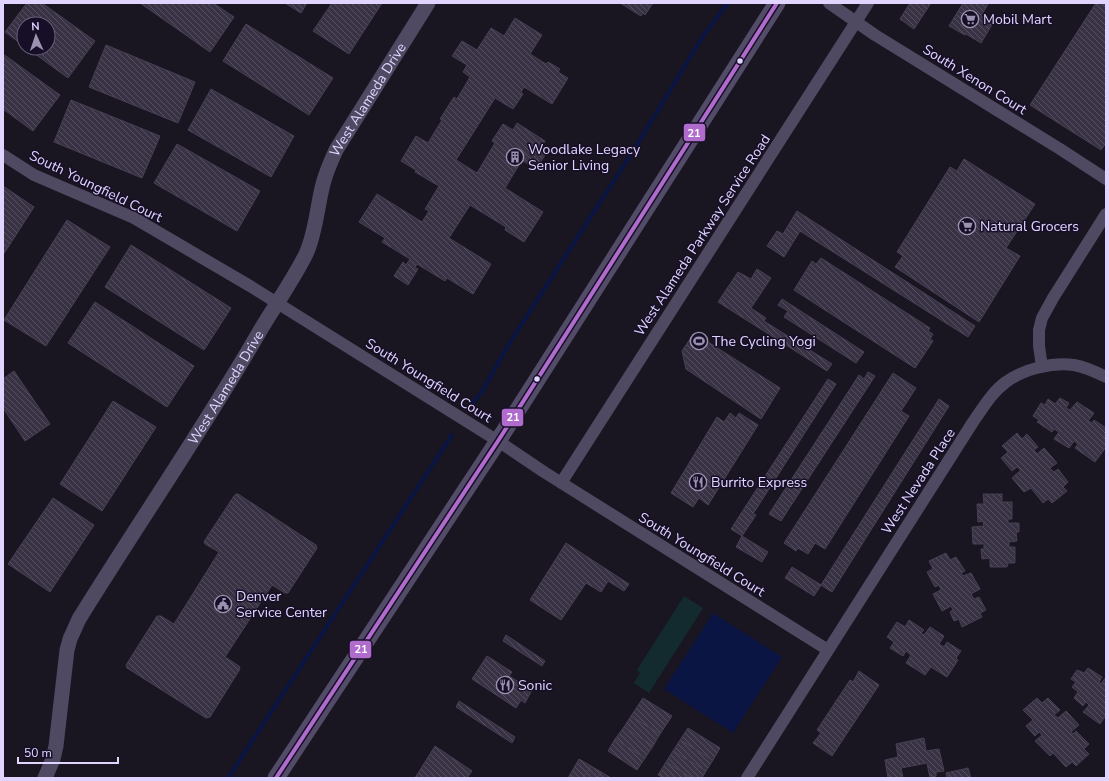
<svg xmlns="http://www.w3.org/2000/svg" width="1109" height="781" font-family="'Nunito Sans',sans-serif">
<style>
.grass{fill:#132a2f}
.water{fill:#0a1543}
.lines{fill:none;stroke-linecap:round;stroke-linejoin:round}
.stream{stroke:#0a1543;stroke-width:4}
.building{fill:url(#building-back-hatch);stroke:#474055}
.minor{stroke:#4f4962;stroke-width:12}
.tertiary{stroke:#4f4962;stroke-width:15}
.secondary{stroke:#534c68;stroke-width:17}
.bus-1-casing{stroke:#170f27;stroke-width:7}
.bus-1{stroke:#b06ccc;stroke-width:4}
.bus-dot{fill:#e1d5ff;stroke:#170f27;stroke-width:1.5}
.labels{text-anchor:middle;stroke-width:3;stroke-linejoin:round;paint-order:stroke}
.poi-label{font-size:14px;fill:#e1d5ff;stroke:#170f27;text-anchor:start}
.street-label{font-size:14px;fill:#e1d5ff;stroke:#170f27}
.line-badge{stroke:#170f27;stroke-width:1.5}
.badge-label{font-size:11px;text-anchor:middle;font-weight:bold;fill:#fff}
</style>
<defs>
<pattern id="building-back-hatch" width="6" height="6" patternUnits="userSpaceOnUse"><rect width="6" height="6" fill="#393244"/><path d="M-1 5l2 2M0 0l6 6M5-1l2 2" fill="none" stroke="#554f60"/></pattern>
</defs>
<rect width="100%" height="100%" fill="#191521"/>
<path class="grass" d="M684,596L703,608L649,693L634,683L640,673L637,670Z"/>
<path class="water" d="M713,613L782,657L733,733L664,689Z"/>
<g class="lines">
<path class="stream" d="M473,403L483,390L507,347L635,148L703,36L728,3
M228,778L452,435"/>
</g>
<path class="building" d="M27,3H42L95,41L68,78L27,48H48V24H24V46L5,32Z
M140,3H213L234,17L210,52Z
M285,3H307L301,13Z
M332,3H382L349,54L313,31Z
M620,3H653L645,15L643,13L641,16Z
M910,3H931L914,29L900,19Z
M963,3H986L988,4L981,16L993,23L981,43L966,34L965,35L949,26Z
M1096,3H1106V89L1104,92L1106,93V143L1101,150L1030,105Z
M515,18L542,35L530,54L546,64L548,62L560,69L558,72L568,78L552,104L524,87L521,92L523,94L513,109L495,98L456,160L477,173L495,143L492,141L503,124L513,130L517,123L545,141L539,151L545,155L536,169L522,160L505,188L543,212L524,242L505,230L506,227L470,205L449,238L491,264L473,294L447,278L445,281L417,264L415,268L418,269L408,285L394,276L403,262L406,265L410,259L382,242L385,238L359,222L377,194L422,222L429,211L425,209L439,186L415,172L416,170L401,161L416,136L428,143L442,120L440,119L454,97L457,99L470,77L463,72L467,65L452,56L462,41L477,50L491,28L504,36Z
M246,24L333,78L309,115L223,61Z
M106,45L195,82L178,123L89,87Z
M3,54L60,95L33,131L3,109Z
M211,89L294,136L271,177L188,130Z
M71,100L160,136L142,178L54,142Z
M177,144L260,191L237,231L154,183Z
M964,159L1035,204L1006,248L1020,256L979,322L895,267L903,256L897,252L950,167L957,171Z
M3,186L34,207L3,255Z
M797,211L975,326L968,337L800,231L784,257L767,246L777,231L783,234Z
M67,220L110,247L46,346L4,320Z
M131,245L231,308L204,350L105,287Z
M821,258L930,328L928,331L933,334L930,339L933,341L915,368L794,290L812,261L816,264Z
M757,269L771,278L751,308L766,318L764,321L832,364L827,371L718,302L738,272L751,279Z
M782,299L864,352L856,363L784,317L788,311L778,305Z
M95,302L194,366L167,407L68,343Z
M694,333L780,388L761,419L686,369L682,351Z
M14,371L50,424L25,441L3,408V379Z
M868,372L875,376L781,521L769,514L859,375L864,379Z
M893,373L916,388L901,411L909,416L825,549L815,543L808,554L798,548L796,551L784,543Z
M828,379L836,384L753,514L756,515L742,536L731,529Z
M1060,398L1069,403L1066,408L1070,410L1077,402L1094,413L1088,421L1092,423L1094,420L1106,428V433L1104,436L1106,437V447L1095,462L1075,448L1078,444L1074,441L1069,448L1054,439L1059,432L1054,429L1052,432L1037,422L1039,420L1033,416L1041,403L1045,405L1048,399L1055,404Z
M939,399L949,406L832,592L821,585Z
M113,401L156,427L102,511L60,484Z
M730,413L736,418L739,413L758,425L708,505L699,498L693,507L671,493L717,417L724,422Z
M1017,433L1022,439L1027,434L1038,447L1034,450L1037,454L1044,448L1057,463L1050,468L1054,472L1058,469L1068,482L1063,487L1067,491L1052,503L1048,499L1043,503L1031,488L1024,492L1012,478L1021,470L1017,467L1012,471L1001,458L1008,452L1002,446Z
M236,494H238L316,545L317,548L288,593H285L272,585L225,657L239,666L240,669L210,717L206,718L127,668L126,665L157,616H161L174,624L219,552L205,544L204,542L205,540L234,496Z
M983,494H1002V502H1012V519H1008V523H1019V532H1016L1017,541L1009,542V547H1015V563H1008L1007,567H990V558L982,559L981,549H984V544H973L972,527L984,526L983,521L978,522L977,504H984Z
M53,498L94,525L50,592L8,564Z
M742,536L768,552L762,562L736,547Z
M566,543L629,584L624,591L608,581L601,592L586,583L561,620L530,600Z
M946,553L950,560L956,557L965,571L961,573L963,576L971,573L980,589L971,594L974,599L979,597L986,610L980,613L982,617L962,627L959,619L954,621L950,612L953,610L951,606L942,611L933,594L941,590L939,585L935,587L927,572L933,569L929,561Z
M792,567L821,585L814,596L785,578Z
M909,620L924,630L921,633L924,635L930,627L944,636L939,644L944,647L947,642L961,651L956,658L958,660L947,677L931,667L925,675L906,663L911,655L906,651L903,656L890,648L894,642L887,637L897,622L905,627Z
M506,635L545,661L542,666L503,641Z
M487,656L512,672L509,676L532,690L525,703L521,700L516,708L472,679Z
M1088,668L1102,677L1099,682L1101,684L1106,677V715L1100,724L1083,712L1089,705L1086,702L1083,706L1074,698L1078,692L1072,687L1076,682L1071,679L1077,670L1084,673Z
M859,671L879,685L832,756L813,743L821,733L817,730L850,680L853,682Z
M643,698L672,716L660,734L631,716Z
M1037,698L1042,703L1048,698L1060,710L1054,715L1058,718L1066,711L1079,725L1071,732L1073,734L1076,731L1089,744L1084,749L1089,754L1076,766L1072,762L1066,767L1053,753L1050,756L1035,741L1042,735L1039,732L1035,736L1026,726L1033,720L1023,710Z
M459,701L515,737L512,743L456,707Z
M631,716L660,734L653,746L624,727Z
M624,727L653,746L645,758L615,739Z
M688,728L720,748L713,760L680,740Z
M924,738L926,751L939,749L944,771L936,772V776L930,778L927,763L901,768L903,778H888L885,760L898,757L896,744Z
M615,739L645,758L637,770L608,751Z
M680,740L713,760L706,771L673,751Z
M435,746L472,771L467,778H415Z
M673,751L706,771L702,778H692L666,762Z
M579,759L591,766L583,778H568Z
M666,762L692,778H664L658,775Z
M591,766L601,772L597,778H583Z
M968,768L971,778H947L946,773Z
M601,772L611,778H597Z"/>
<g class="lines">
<path class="minor" d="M829,3L875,35L1060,149L1106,179
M3,155L34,175L134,218L250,286L498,441L544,472L828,650
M1042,367L1039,346V330L1042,318L1053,298L1106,214
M561,483L868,3
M747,778L973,422C983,408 992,392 1006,382C1024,369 1052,362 1074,365C1086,367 1096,372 1106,377"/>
<path class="tertiary" id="s1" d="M45,778L53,759L56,746L67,650L70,639L79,619C139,522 204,428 261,329C276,304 293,280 306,254C316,232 317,207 323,184C326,172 331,161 336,150L428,3"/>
<path class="secondary" d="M276,778L498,441L777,3"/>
<defs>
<path id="bus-1" d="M276,778L498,441L777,3"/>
</defs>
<use href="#bus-1" class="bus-1-casing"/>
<use href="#bus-1" class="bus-1"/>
</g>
<defs>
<symbol id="supermarket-ring" viewBox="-11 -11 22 22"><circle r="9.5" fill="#170f27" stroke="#9b92b1" stroke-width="1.5"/><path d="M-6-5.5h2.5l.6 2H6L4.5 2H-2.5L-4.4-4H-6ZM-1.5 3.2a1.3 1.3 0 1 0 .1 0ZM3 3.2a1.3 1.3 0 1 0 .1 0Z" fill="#9b92b1"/></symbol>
<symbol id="building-ring" viewBox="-11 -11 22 22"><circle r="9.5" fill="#170f27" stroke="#9b92b1" stroke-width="1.5"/><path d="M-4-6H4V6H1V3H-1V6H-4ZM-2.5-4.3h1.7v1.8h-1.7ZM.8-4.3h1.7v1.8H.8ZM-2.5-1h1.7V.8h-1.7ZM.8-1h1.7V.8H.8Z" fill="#9b92b1"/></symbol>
<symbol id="stadium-ring" viewBox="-11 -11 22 22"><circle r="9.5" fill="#170f27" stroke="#9b92b1" stroke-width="1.5"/><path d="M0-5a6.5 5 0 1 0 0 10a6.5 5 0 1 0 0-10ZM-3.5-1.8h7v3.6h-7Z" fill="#9b92b1"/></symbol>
<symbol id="restaurant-ring" viewBox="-11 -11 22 22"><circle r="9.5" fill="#170f27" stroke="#9b92b1" stroke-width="1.5"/><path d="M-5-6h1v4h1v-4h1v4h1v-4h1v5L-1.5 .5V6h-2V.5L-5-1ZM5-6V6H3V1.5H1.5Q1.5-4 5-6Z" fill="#9b92b1"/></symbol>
<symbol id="civic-ring" viewBox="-11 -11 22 22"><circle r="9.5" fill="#170f27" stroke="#9b92b1" stroke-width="1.5"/><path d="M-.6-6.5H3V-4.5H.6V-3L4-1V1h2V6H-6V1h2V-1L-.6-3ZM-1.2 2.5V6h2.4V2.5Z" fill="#9b92b1"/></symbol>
</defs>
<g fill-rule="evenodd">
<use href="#supermarket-ring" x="960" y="9" width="20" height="20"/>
<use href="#building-ring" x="505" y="147" width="20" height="20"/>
<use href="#supermarket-ring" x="957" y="216" width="20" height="20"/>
<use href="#stadium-ring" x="689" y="331" width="20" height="20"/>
<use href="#restaurant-ring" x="688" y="472" width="20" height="20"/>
<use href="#civic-ring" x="213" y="594" width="20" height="20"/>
<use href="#restaurant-ring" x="495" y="675" width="20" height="20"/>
</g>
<g class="bus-dot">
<circle cx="740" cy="61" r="3.5"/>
<circle cx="537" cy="379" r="3.5"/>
</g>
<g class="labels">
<g class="poi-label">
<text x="983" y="24">Mobil Mart</text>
<text x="528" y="154">Woodlake Legacy<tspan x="528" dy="16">Senior Living</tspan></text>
<text x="980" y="231">Natural Grocers</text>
<text x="712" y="346">The Cycling Yogi</text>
<text x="711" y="487">Burrito Express</text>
<text x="236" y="601">Denver<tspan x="236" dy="16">Service Center</tspan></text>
<text x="518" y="690">Sonic</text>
</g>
<g class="street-label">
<text transform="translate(975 79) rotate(32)" y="5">South Xenon Court</text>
<text dy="5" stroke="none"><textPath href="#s1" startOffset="762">West Alameda Drive</textPath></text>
<text transform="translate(96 186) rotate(26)" y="5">South Youngfield Court</text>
<text transform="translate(702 235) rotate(-57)" y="5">West Alameda Parkway Service Road</text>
<text transform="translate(429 380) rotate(32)" y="5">South Youngfield Court</text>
<text dy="5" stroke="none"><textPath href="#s1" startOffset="438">West Alameda Drive</textPath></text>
<text transform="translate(918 481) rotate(-57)" y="5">West Nevada Place</text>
<text transform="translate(702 554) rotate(32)" y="5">South Youngfield Court</text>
</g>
</g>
<g class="line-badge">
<rect x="683" y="123" width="23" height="19" rx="4" fill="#b06ccc"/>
<rect x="501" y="408" width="23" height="19" rx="4" fill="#b06ccc"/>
<rect x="349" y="640" width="23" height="19" rx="4" fill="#b06ccc"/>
</g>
<g class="badge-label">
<text x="694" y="137">21</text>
<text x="513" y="421">21</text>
<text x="361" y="653">21</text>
</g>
<rect width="1109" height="781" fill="none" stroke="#e1d5ff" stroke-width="8"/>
<g transform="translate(36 36) rotate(357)"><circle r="19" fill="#170f27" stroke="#685e7d"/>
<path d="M0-3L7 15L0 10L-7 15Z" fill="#9b92b1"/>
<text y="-6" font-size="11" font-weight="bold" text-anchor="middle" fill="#e1d5ff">N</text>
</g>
<path d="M18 757v6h100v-6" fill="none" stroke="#e1d5ff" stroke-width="2"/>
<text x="24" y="757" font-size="12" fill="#e1d5ff" stroke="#170f27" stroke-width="3" paint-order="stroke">50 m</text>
</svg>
